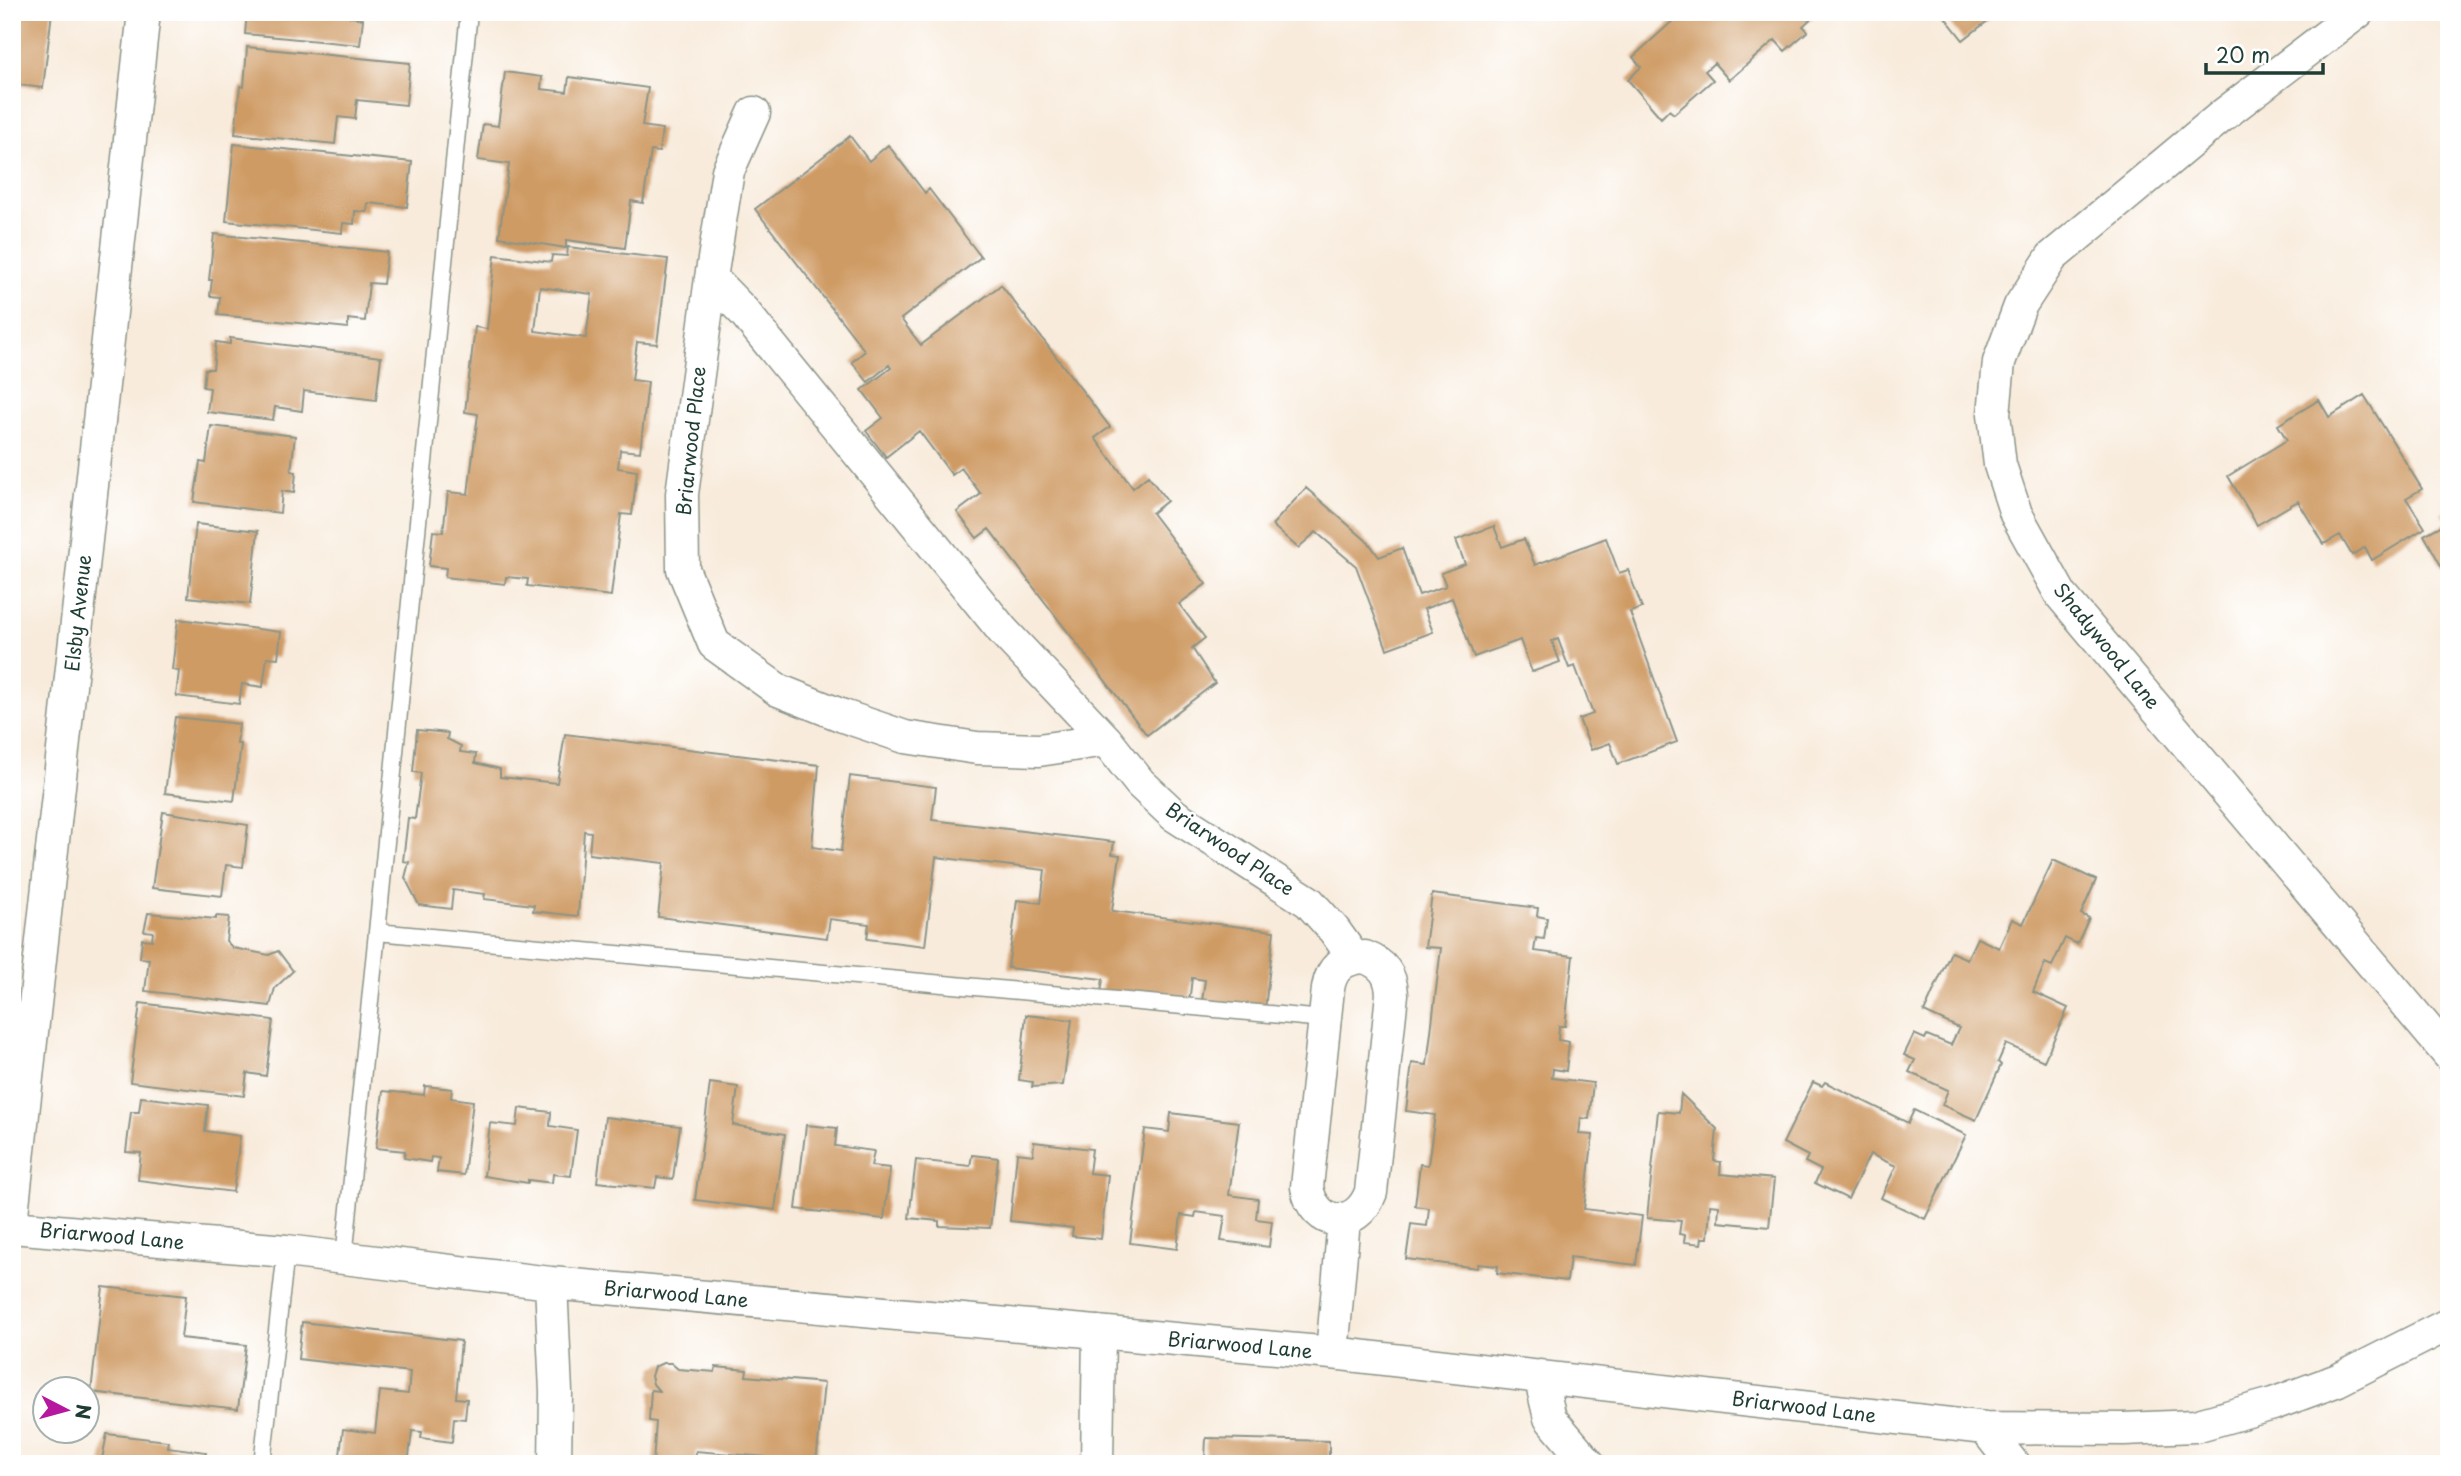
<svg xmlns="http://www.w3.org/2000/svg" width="2461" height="1476" font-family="'Playpen Sans',sans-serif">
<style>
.building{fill:#cf9b65;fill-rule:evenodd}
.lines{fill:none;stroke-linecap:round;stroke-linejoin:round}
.service-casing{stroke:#8c9488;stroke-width:19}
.minor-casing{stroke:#8c9488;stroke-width:35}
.service{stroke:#fff;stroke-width:16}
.minor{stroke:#fff;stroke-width:32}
.labels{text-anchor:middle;stroke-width:5;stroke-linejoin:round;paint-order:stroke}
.street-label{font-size:19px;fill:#1f3d34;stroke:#fff}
</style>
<rect width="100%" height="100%" fill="#fff"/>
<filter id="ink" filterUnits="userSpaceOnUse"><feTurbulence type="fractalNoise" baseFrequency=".0143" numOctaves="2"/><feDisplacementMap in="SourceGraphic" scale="14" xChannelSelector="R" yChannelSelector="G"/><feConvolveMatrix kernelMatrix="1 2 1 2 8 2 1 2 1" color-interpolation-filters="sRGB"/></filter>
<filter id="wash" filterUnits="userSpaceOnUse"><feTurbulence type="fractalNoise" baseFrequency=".00686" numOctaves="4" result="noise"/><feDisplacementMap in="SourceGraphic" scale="28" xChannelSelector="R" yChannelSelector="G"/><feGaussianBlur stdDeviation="1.57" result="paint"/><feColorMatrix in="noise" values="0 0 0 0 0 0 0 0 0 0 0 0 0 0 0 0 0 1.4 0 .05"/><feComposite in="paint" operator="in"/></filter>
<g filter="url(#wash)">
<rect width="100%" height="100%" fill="#f8ebdb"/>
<g id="blocks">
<path class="building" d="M12,12H52L43,88L12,84Z
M247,12H351L350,17L363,19L360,45L245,34Z
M1671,12H1818L1803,26L1808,31L1785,51L1775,40L1729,80L1714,63L1705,71L1713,80L1674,114L1669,110L1661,118L1628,80L1641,67L1633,57L1676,18Z
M1941,12H1999L1963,40Z
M247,47L410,63L406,105L357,100L355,119L338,117L335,144L235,134L240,86L244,87Z
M505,72L542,77L541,89L567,92L569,77L648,88L642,126L662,129L659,152L651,151L643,203L631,201L625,248L566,240V248L499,237L509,164L478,160L483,124L498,126Z
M850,136L869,161L888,145L925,193L929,189L981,257L901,319L921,345L1001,285L1110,427L1095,438L1133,488L1148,476L1167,501L1152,513L1206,584L1179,604L1205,638L1192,648L1215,683L1147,735L989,529L977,538L957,512L981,494L961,468L952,475L919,431L886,457L866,431L883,418L862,390L891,368L889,365L868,382L852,362L865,351L755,209Z
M234,144L412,162L407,207L368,203L367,212L355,211L354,224L343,223L342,233L226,221Z
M214,234L387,252L383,284L369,283L365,321L348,319V328L218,315L220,297L210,296L212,280H209Z
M568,247L668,259L657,344L637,342L632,380L648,382L640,452L620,450L618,468L637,471L632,515L621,514L611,596L527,586L528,579L506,577L505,584L445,577L446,568L429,566L433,531L443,532L448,492L468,494L478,414L465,412L475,327L487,329L495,255L551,262L552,255L567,256ZM540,287L592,294L586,338L535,331Z
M230,338L381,357L376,400L304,391L302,411L275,407L273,420L207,412L210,388L203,387L205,369H213L216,342L230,344Z
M2364,395L2422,489L2406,498L2425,528L2372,560L2365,547L2352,555L2340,535L2324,544L2298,501L2257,525L2228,476L2287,440L2278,425L2319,400L2329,417Z
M211,426L295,436L291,471L296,472L294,493L282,491L280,513L194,502L200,462L206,463Z
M1306,488L1369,543L1379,557L1402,548L1419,595L1446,586L1441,573L1465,564L1456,540L1494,526L1502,547L1524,539L1535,565L1606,538L1619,573L1628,570L1642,608L1630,612L1677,742L1618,764L1610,743L1591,750L1579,719L1593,714L1575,666L1569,668L1558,639L1552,641L1560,662L1532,672L1520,640L1474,657L1452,598L1424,609L1433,632L1387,649L1356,566L1316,532L1298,548L1272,525Z
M2449,509V580L2424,535L2448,522L2442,513Z
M196,524L258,531L250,604L188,597Z
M178,619L281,632L278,658L267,657L263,687L242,684L239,704L176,696L179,671L172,670Z
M175,717L239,724L237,744H241L234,801L165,793Z
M417,730L448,733L447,739L461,746L460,752L476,754L475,763L500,769V777L557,783L565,734L819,765L812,847L841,851L850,776L936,787L932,820L1114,842L1112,854L1120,855L1112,911L1274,931L1265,1009L1202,1001L1205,980L1192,978L1189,1003L1101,992L1103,979L1008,968L1017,900L1041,903L1045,870L936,857L925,946L867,939L869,924L830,919L827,938L658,917L664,863L589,854L591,832L584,831L578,916L533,911L534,905L484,899L485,894L453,890L451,909L419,905L405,878L409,862L403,861L408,818L415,819L421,773L413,772Z
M163,812L248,825L243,867L226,865L222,896L152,888Z
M2053,860L2096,880L2081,914L2089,918L2077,944L2065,938L2052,966L2045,963L2033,992L2068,1008L2044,1061L2006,1044L1998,1062L2001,1065L1976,1120L1942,1105L1948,1090L1909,1072L1915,1060L1904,1055L1914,1034L1925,1039L1927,1035L1951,1045L1959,1028L1924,1012L1951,952L1967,959L1977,938L1999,948L2012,919L2023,924Z
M1432,894L1538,908L1537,916L1547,918L1544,939L1536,938L1534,951L1573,956L1565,1026H1559L1558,1040L1569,1042L1566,1071L1553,1069L1552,1078L1593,1083L1589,1119L1581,1118L1579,1134L1593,1135L1584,1209L1642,1216L1636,1265L1570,1257L1567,1281L1497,1273L1498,1266L1478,1264L1477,1268L1406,1259L1411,1224L1427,1226L1429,1208L1415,1206L1420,1164L1428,1165L1435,1115L1406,1111L1412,1063L1427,1065L1441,948L1425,947Z
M148,913L216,919V916L229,917L226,941L233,948L269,955L278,951L293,971L275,988L270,1006L145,991L149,959L140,958L142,939L152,940L153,932L144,931Z
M140,1003L273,1020L266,1076L247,1073L244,1096L130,1082Z
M1026,1015L1072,1020L1063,1085L1032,1087L1033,1082L1019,1080Z
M1813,1082L1822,1086L1825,1082L1908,1123L1914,1110L1966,1135L1925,1219L1881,1198L1896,1166L1870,1154L1848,1199L1815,1183L1821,1170L1805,1162L1808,1156L1783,1143Z
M710,1083L738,1087L733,1125L785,1134L775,1210L695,1200Z
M425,1086L452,1089L451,1098L473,1101L464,1175L437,1172L439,1158L431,1157L430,1162L404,1158L405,1151L376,1148L383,1091L424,1095Z
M1681,1094L1717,1129L1714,1161L1721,1162L1720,1174L1774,1179L1769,1227L1718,1222L1719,1206L1710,1205L1708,1238H1702L1701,1244L1684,1242L1685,1235L1679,1234L1681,1221L1647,1218L1658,1111L1679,1113Z
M141,1097L208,1105L205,1131L240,1136L233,1192L138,1180L141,1153L126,1152L131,1112H139Z
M519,1108L551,1112L550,1126L577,1130L571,1176L553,1174L552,1183L528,1180V1183L484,1176L490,1123L517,1126Z
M1171,1113L1239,1122L1229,1195L1258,1199L1256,1219L1272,1221L1269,1247L1221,1241L1225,1216L1196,1212L1195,1217L1181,1215L1177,1249L1130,1243L1145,1129L1169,1132Z
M605,1117L680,1126L673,1179L657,1177L655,1188L597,1182Z
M806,1125L837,1128L835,1146L874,1151L871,1166L890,1168L884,1219L796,1209Z
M1034,1142L1092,1149L1089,1173L1108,1175L1101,1239L1072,1236L1073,1228L1010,1221L1017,1153L1033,1155Z
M972,1155L998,1158L990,1228L939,1226V1221L909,1218L916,1160L970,1166Z
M103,1287L186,1296L181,1338L246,1345L238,1409L91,1392Z
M302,1322L461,1341L456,1398L467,1399L465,1419L454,1418L452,1442L421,1438L422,1432L412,1431L408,1464H339L343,1429L375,1433L380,1391L408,1394L410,1372L298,1359Z
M663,1363H671L678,1369L715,1372L716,1367L747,1370L746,1376L824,1383L816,1464H764L765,1457L696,1451L695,1464H653L656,1422L649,1421L651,1390L659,1391L653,1384L651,1376L654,1367Z
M107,1434L168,1441L167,1447L206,1452L205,1464H101Z
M1206,1438L1329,1441V1464H1194V1459L1205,1460Z"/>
</g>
</g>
<g filter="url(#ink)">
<use href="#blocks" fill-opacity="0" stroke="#8c9488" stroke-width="2"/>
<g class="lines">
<defs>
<path id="service" d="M469,12L377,932L1324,1019
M344,1258L377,932
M262,1464L286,1251"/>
<path id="minor" d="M2358,12L2223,115L2052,257L2020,306L1999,362L1994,414L2000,465L2016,514L2061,595L2449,1055
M754,113L728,171L711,278L744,312L1003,631L1106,740L1140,783L1174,815L1309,902L1334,930L1354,958
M711,278L682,494L683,569L714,644L778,690L843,716L905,737L977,748L1039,750L1106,740
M1365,957C1383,964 1391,974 1392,994L1371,1192C1357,1231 1314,1228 1307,1187L1328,989C1331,968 1343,958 1365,957Z
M12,1214L144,12
M12,1227L286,1251L551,1283L1332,1353L1985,1428L2124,1429L2195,1426L2273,1404L2338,1380L2449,1324
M551,1283L556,1392L555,1464
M1332,1353L1344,1220
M1540,1376L1550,1418L1589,1464
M1985,1428L2013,1464
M1097,1464L1099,1332"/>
</defs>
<use href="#service" class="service-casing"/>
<use href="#minor" class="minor-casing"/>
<use href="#service" class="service"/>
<use href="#minor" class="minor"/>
</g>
</g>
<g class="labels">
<g class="street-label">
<text transform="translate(691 441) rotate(-84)" y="7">Briarwood Place</text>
<text transform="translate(78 613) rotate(-84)" y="7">Elsby Avenue</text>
<text transform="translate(2107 646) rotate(51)" y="7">Shadywood Lane</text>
<text transform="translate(1230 849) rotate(34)" y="7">Briarwood Place</text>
<text transform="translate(112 1236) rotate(5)" y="7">Briarwood Lane</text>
<text transform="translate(676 1294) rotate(5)" y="7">Briarwood Lane</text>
<text transform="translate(1240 1345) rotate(5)" y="7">Briarwood Lane</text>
<text transform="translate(1804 1407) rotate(7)" y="7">Briarwood Lane</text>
</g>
</g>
<rect width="2461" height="1476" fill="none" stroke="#fff" stroke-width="42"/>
<g transform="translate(66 1410) rotate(96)"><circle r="33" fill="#ffffff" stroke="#a5b1ae" stroke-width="2"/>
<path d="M0-5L12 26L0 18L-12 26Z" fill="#b5179e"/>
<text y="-10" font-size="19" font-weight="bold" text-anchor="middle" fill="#1f3d34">N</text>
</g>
<path d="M2206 63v10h117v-10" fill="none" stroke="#1f3d34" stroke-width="3.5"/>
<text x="2216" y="63" font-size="21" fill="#1f3d34" stroke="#ffffff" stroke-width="5" paint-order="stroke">20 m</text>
</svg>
